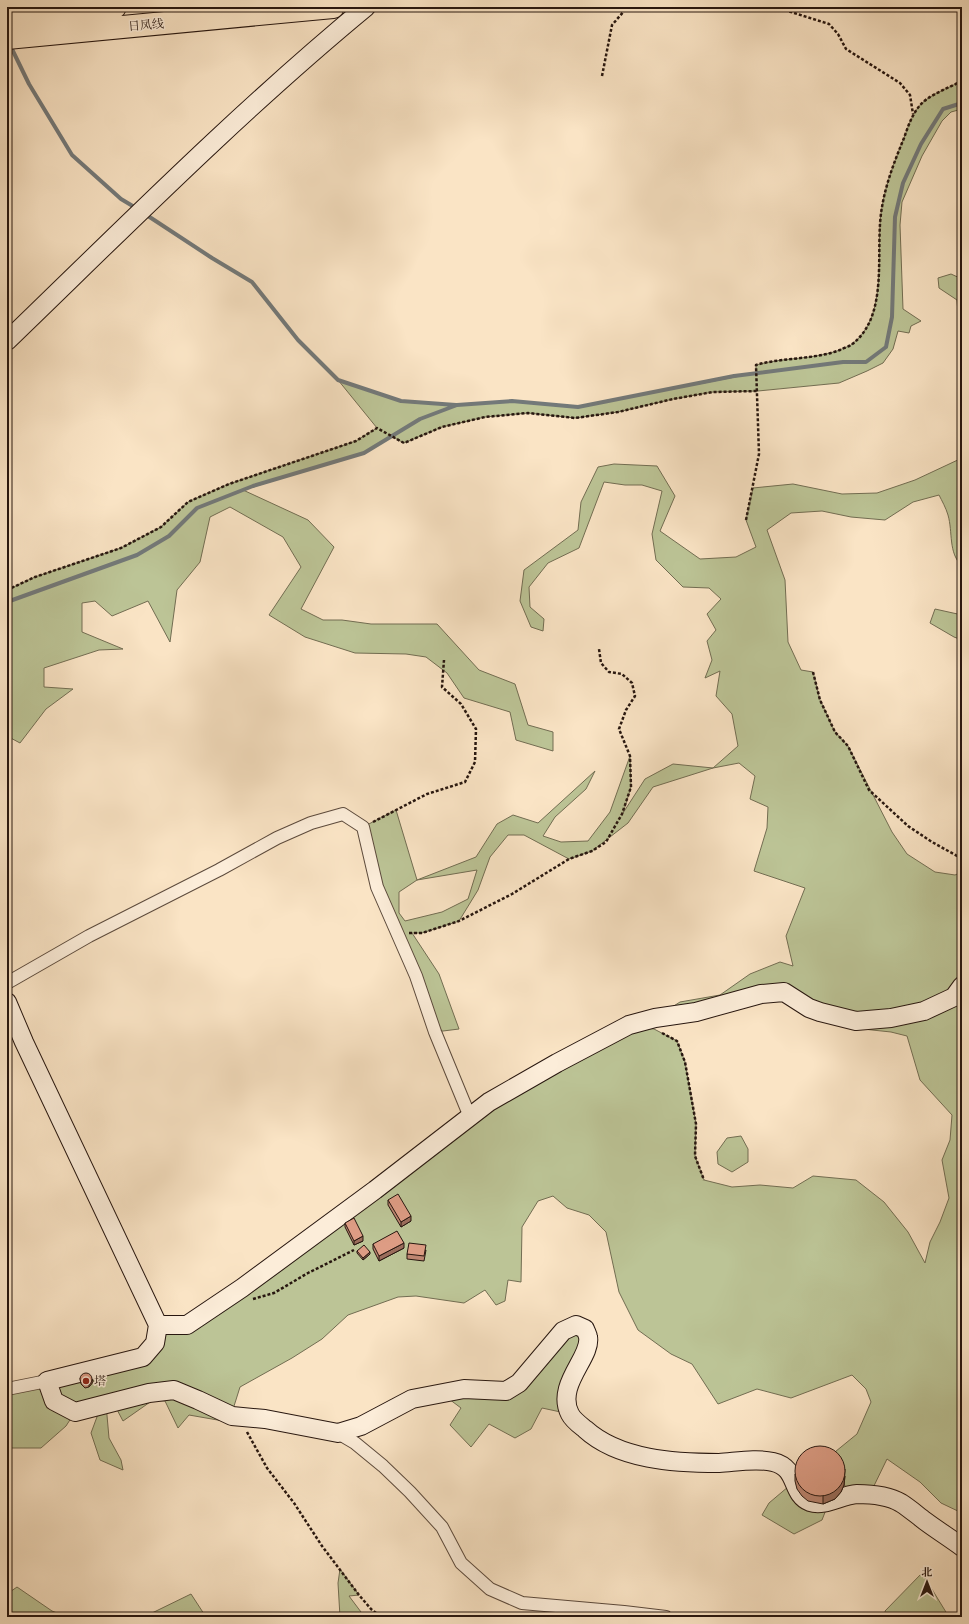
<svg xmlns="http://www.w3.org/2000/svg" width="969" height="1624" font-family="Cardo,'Noto Serif SC',serif">
<style>
.green{fill:#bcc496;stroke:#726d52;fill-rule:evenodd}
.lines{fill:none;stroke-linecap:round;stroke-linejoin:round}
.stream{stroke:#737979;stroke-width:4}
.street-casing{stroke:#5c4a3c;stroke-width:14}
.secondary-casing{stroke:#27160f;stroke-width:20}
.highway-casing{stroke:#27160f;stroke-width:24}
.path{stroke:#27160f;stroke-width:2.5;stroke-dasharray:3 2;stroke-linecap:butt}
.street{stroke:#fcedd9;stroke-width:12}
.secondary{stroke:#fcedd9;stroke-width:18}
.highway{stroke:#fae4c5;stroke-width:22}
.wall{fill:#be8672;stroke:#27160f}
.shaded-wall{fill:#9b6d5c;stroke:#27160f}
.building{fill:#dd9c84;stroke:#27160f}
.poi-dot{fill:#8f2418;stroke:#fcedd9;stroke-width:1.5}
.labels{text-anchor:middle;stroke-width:3;stroke-linejoin:round;paint-order:stroke}
.street-label{font-size:12px;fill:#27160f;stroke:#fcedd9}
.poi-label{font-size:12px;fill:#27160f;stroke:#fcedd9;text-anchor:start}
</style>
<rect width="100%" height="100%" fill="#fae4c5"/>
<filter id="stains"><feTurbulence type="fractalNoise" baseFrequency=".005" numOctaves="4"/><feColorMatrix values="0 0 0 0 .2 0 0 0 0 .09 0 0 0 0 .02 0 0 0 .5 -.17"/></filter>
<radialGradient id="worn" r=".72"><stop offset=".6" stop-color="#630" stop-opacity="0"/><stop offset="1" stop-color="#630" stop-opacity=".3"/></radialGradient>
<path class="green" d="M962,81V109L951,112L942,121L922,156L902,202L900,225L903,309L921,321L911,326L909,333L898,331L893,349L883,363L867,371L839,383L758,391L713,392L673,399L618,412L575,418L528,413L485,417L442,427L404,443L391,436L364,453L243,490L308,520L334,547L301,609L323,620H342L371,624H437L479,670L515,684L528,725L553,732V751L516,740L510,712L464,698L447,673L426,657L406,654L355,653L305,637L269,615L301,567L283,537L230,507L210,517L200,562L177,590L170,642L148,601L112,616L95,601L82,603V632L123,649L99,650L44,668V687L73,689L46,709L20,743L7,736V590L35,577L121,548L161,527L188,502L229,484L356,441L377,428L338,380L401,401L457,405L512,401L578,407L756,373V365C784,357 813,360 840,350C843,348 848,347 851,345C891,316 874,249 882,207C886,183 895,160 904,138C909,124 914,108 927,99C937,92 950,87 962,81Z
M951,274L962,279V314L958,313L957,300L939,288L938,278Z
M962,458V566C948,553 953,532 948,515C946,508 942,501 939,495L913,502L885,520L851,517L822,511L791,513L767,530L785,580L788,642L801,670L813,672L820,700L835,732L848,746L892,832L907,854L935,872L955,875L962,872V1513L941,1503L920,1482L887,1459L870,1494H856L844,1485L845,1476L830,1456L857,1434L871,1402L866,1389L852,1375L791,1398L757,1389L718,1404L692,1364L671,1354L638,1330L619,1292L606,1232L589,1215L567,1208L553,1196L538,1201L522,1227L521,1282L508,1280L505,1301L496,1305L485,1290L464,1303L416,1296L398,1297L348,1315L322,1339L292,1358L240,1387L229,1422L189,1415L178,1428L165,1401L153,1400L123,1421L113,1402L106,1404L109,1438L121,1460L123,1470L100,1460L91,1433L101,1406L75,1412L66,1426L41,1448H7V1389L143,1357L158,1325H187L489,1102L629,1025L654,1029L677,1041L685,1062L696,1124L695,1156L704,1180L732,1187L760,1185L793,1188L813,1176L856,1180L884,1202L908,1232L925,1263L930,1242L940,1222L949,1198L942,1160L950,1140L952,1115L920,1080L907,1036L891,1032L844,1027L784,992L655,1018L680,1002L720,995L750,974L780,962L793,966L786,936L805,888L754,871L767,828L768,807L750,799L755,776L739,763L713,768L653,787L628,823L592,851L569,859L524,835H508L490,857L478,890L459,921L422,933H412L439,974L459,1029L435,1032L393,927L363,827L396,810L417,880L476,857L497,824L513,815L538,823L595,771L586,789L555,817L543,836L561,842L588,841L610,812L630,756L631,787L623,813L645,779L673,764L713,768L738,746L732,714L716,696L720,671L705,678L712,660L707,641L716,630L707,614L721,599L709,588L683,587L656,560L652,534L662,491L642,485H625L604,482L579,548L548,563L529,587L530,607L544,619L543,631L531,627L520,601L524,570L578,530L581,502L598,467L614,464L657,466L675,496L660,531L700,559L736,557L756,547L746,520L753,488L793,484L842,494L877,493L915,480ZM477,870L468,899L442,912L405,921L399,913V892L417,880Z
M935,609L962,615V640L954,637L930,623Z
M741,1136L748,1149V1162L732,1172L718,1164L717,1152L727,1138Z
M585,1329L570,1414L542,1408L531,1429L515,1438L489,1424L471,1447L450,1425L461,1408L441,1393L506,1391L546,1350Z
M795,1481L829,1502L822,1520L794,1534L762,1515L769,1503Z
M340,1569L359,1595L349,1596L361,1612L366,1617H340L338,1583Z
M922,1573L949,1617H886L885,1611Z
M17,1587L52,1611L67,1617H7V1594Z
M191,1594L206,1617H147L152,1613Z"/>
<g class="lines">
<path class="stream" d="M10,45L29,84L72,155L121,199L136,208
M145,214L212,258L252,282L298,340L338,380L401,401L456,405
M7,602L137,555L169,536L197,508L253,486L364,453L420,419L457,405L512,401L578,407L734,376L843,362H866L886,347L892,317L895,217L903,183L921,144L943,109L962,103"/>
<defs>
<path id="street" d="M7,983L89,936L219,870L277,838L311,823L343,814L363,827L377,887L416,976L435,1032L470,1117
M7,1389L47,1381
M338,1433L355,1443L383,1466L410,1492L442,1527L461,1563L490,1589L522,1603L624,1612L666,1617"/>
<path id="secondary" d="M7,341C125,227 240,111 366,7
M7,1002L24,1042L158,1325L155,1343L143,1357L47,1381L54,1401L75,1412L149,1393L174,1390L198,1400L232,1416L265,1419L338,1433L361,1426L412,1399L464,1389L506,1391L519,1383L563,1331L576,1325L585,1329C586,1332 588,1335 588,1337C592,1357 555,1385 570,1414C573,1420 580,1425 585,1429C619,1460 675,1463 719,1463C736,1462 756,1458 773,1462C799,1468 790,1494 810,1502C825,1507 841,1495 857,1494C870,1494 889,1496 901,1503C909,1508 917,1515 925,1521C937,1530 950,1538 962,1547
M158,1325H187L242,1288L375,1190L489,1102L557,1063L629,1025L655,1018L696,1012L761,994L784,992L809,1008L820,1012L856,1021L891,1018L924,1011L954,997L962,986"/>
<path id="highway" d="M7,18L115,7
M7,38L333,7"/>
</defs>
<use href="#street" class="street-casing"/>
<use href="#secondary" class="secondary-casing"/>
<use href="#highway" class="highway-casing"/>
<path class="path" d="M775,7L829,24L838,34L846,49L900,83L910,95L913,114
M602,76L612,25L625,10L630,7
M746,520L759,454L756,365C784,357 813,360 840,350C843,348 848,347 851,345C891,316 874,249 882,207C886,183 895,160 904,138C909,124 914,108 927,99C937,92 950,87 962,81
M7,590L35,577L121,548L161,527L188,502L229,484L356,441L377,428L404,443L442,427L485,417L528,413L575,418L618,412L673,399L713,392L758,391
M813,672L820,700L835,732L848,746L869,790L908,826L932,842L959,857L962,861
M373,822L427,794L465,782L475,762L476,729L461,704L442,687L444,660
M409,933H422L459,921L512,894L569,859L592,851L606,842L622,814L631,787L630,756L619,729L626,710L635,696L632,683L622,674L609,672L601,663L599,649
M662,1033L677,1041L685,1062L696,1124L695,1156L704,1180
M253,1299L274,1293L308,1273L354,1250
M247,1432L267,1468L294,1503L322,1546L359,1595L371,1609L381,1617"/>
<use href="#street" class="street"/>
<use href="#secondary" class="secondary"/>
<use href="#highway" class="highway"/>
</g>
<path class="wall" d="M388,1200L411,1221L401,1227L388,1205Z
M345,1223L363,1241L354,1245L345,1227Z
M373,1244L404,1248L379,1261L373,1249Z
M426,1250L424,1261L407,1259V1254Z
M357,1251L370,1254L363,1260L357,1253Z
M80,1378L93,1382L89,1387L85,1388L81,1384Z
M795,1474L845,1476L844,1485L841,1492L835,1499L823,1504L808,1501L802,1496L797,1489L795,1481Z"/>
<path class="shaded-wall" d="M411,1216V1221L401,1227V1222Z
M363,1236V1241L354,1245V1241Z
M404,1243V1248L379,1261V1256Z
M370,1252V1254L363,1260V1258Z
M93,1380V1382L89,1387V1385Z
M845,1469L844,1485L841,1492L835,1499L823,1504V1496Z"/>
<path class="building" d="M398,1194L411,1216L401,1222L388,1200Z
M354,1218L363,1236L354,1241L345,1223Z
M397,1231L404,1243L379,1256L373,1244Z
M409,1243L426,1245L424,1256L407,1254Z
M364,1245L370,1252L363,1258L357,1251Z
M80 1379a6 6 0 1 1 12 0a6 6 0 1 1-12 0Z
M795 1471a25 25 0 1 1 50 0a25 25 0 1 1-50 0Z"/>
<circle class="poi-dot" cx="86" cy="1381" r="4"/>
<g class="labels">
<g class="street-label">
<text transform="translate(146 25) rotate(-5)" y="4">日凤线</text>
</g>
<g class="poi-label">
<text x="94" y="1385">塔</text>
</g>
</g>
<rect width="969" height="1624" fill="none" stroke="#fae4c5" stroke-width="24"/>
<rect x="8" y="8" width="953" height="1608" fill="none" stroke="#27160f" stroke-width="2"/>
<rect x="12" y="12" width="945" height="1600" fill="none" stroke="#27160f"/>
<g transform="translate(927 1582)" stroke="#fcedd9" stroke-width="3" paint-order="stroke">
<path d="M0-3L7 15L0 10L-7 15Z" fill="#27160f"/>
<text y="-6" font-size="11" font-weight="bold" text-anchor="middle" fill="#27160f">北</text>
</g>
<rect width="100%" height="100%" filter="url(#stains)"/>
<rect width="100%" height="100%" fill="url(#worn)"/>
</svg>
